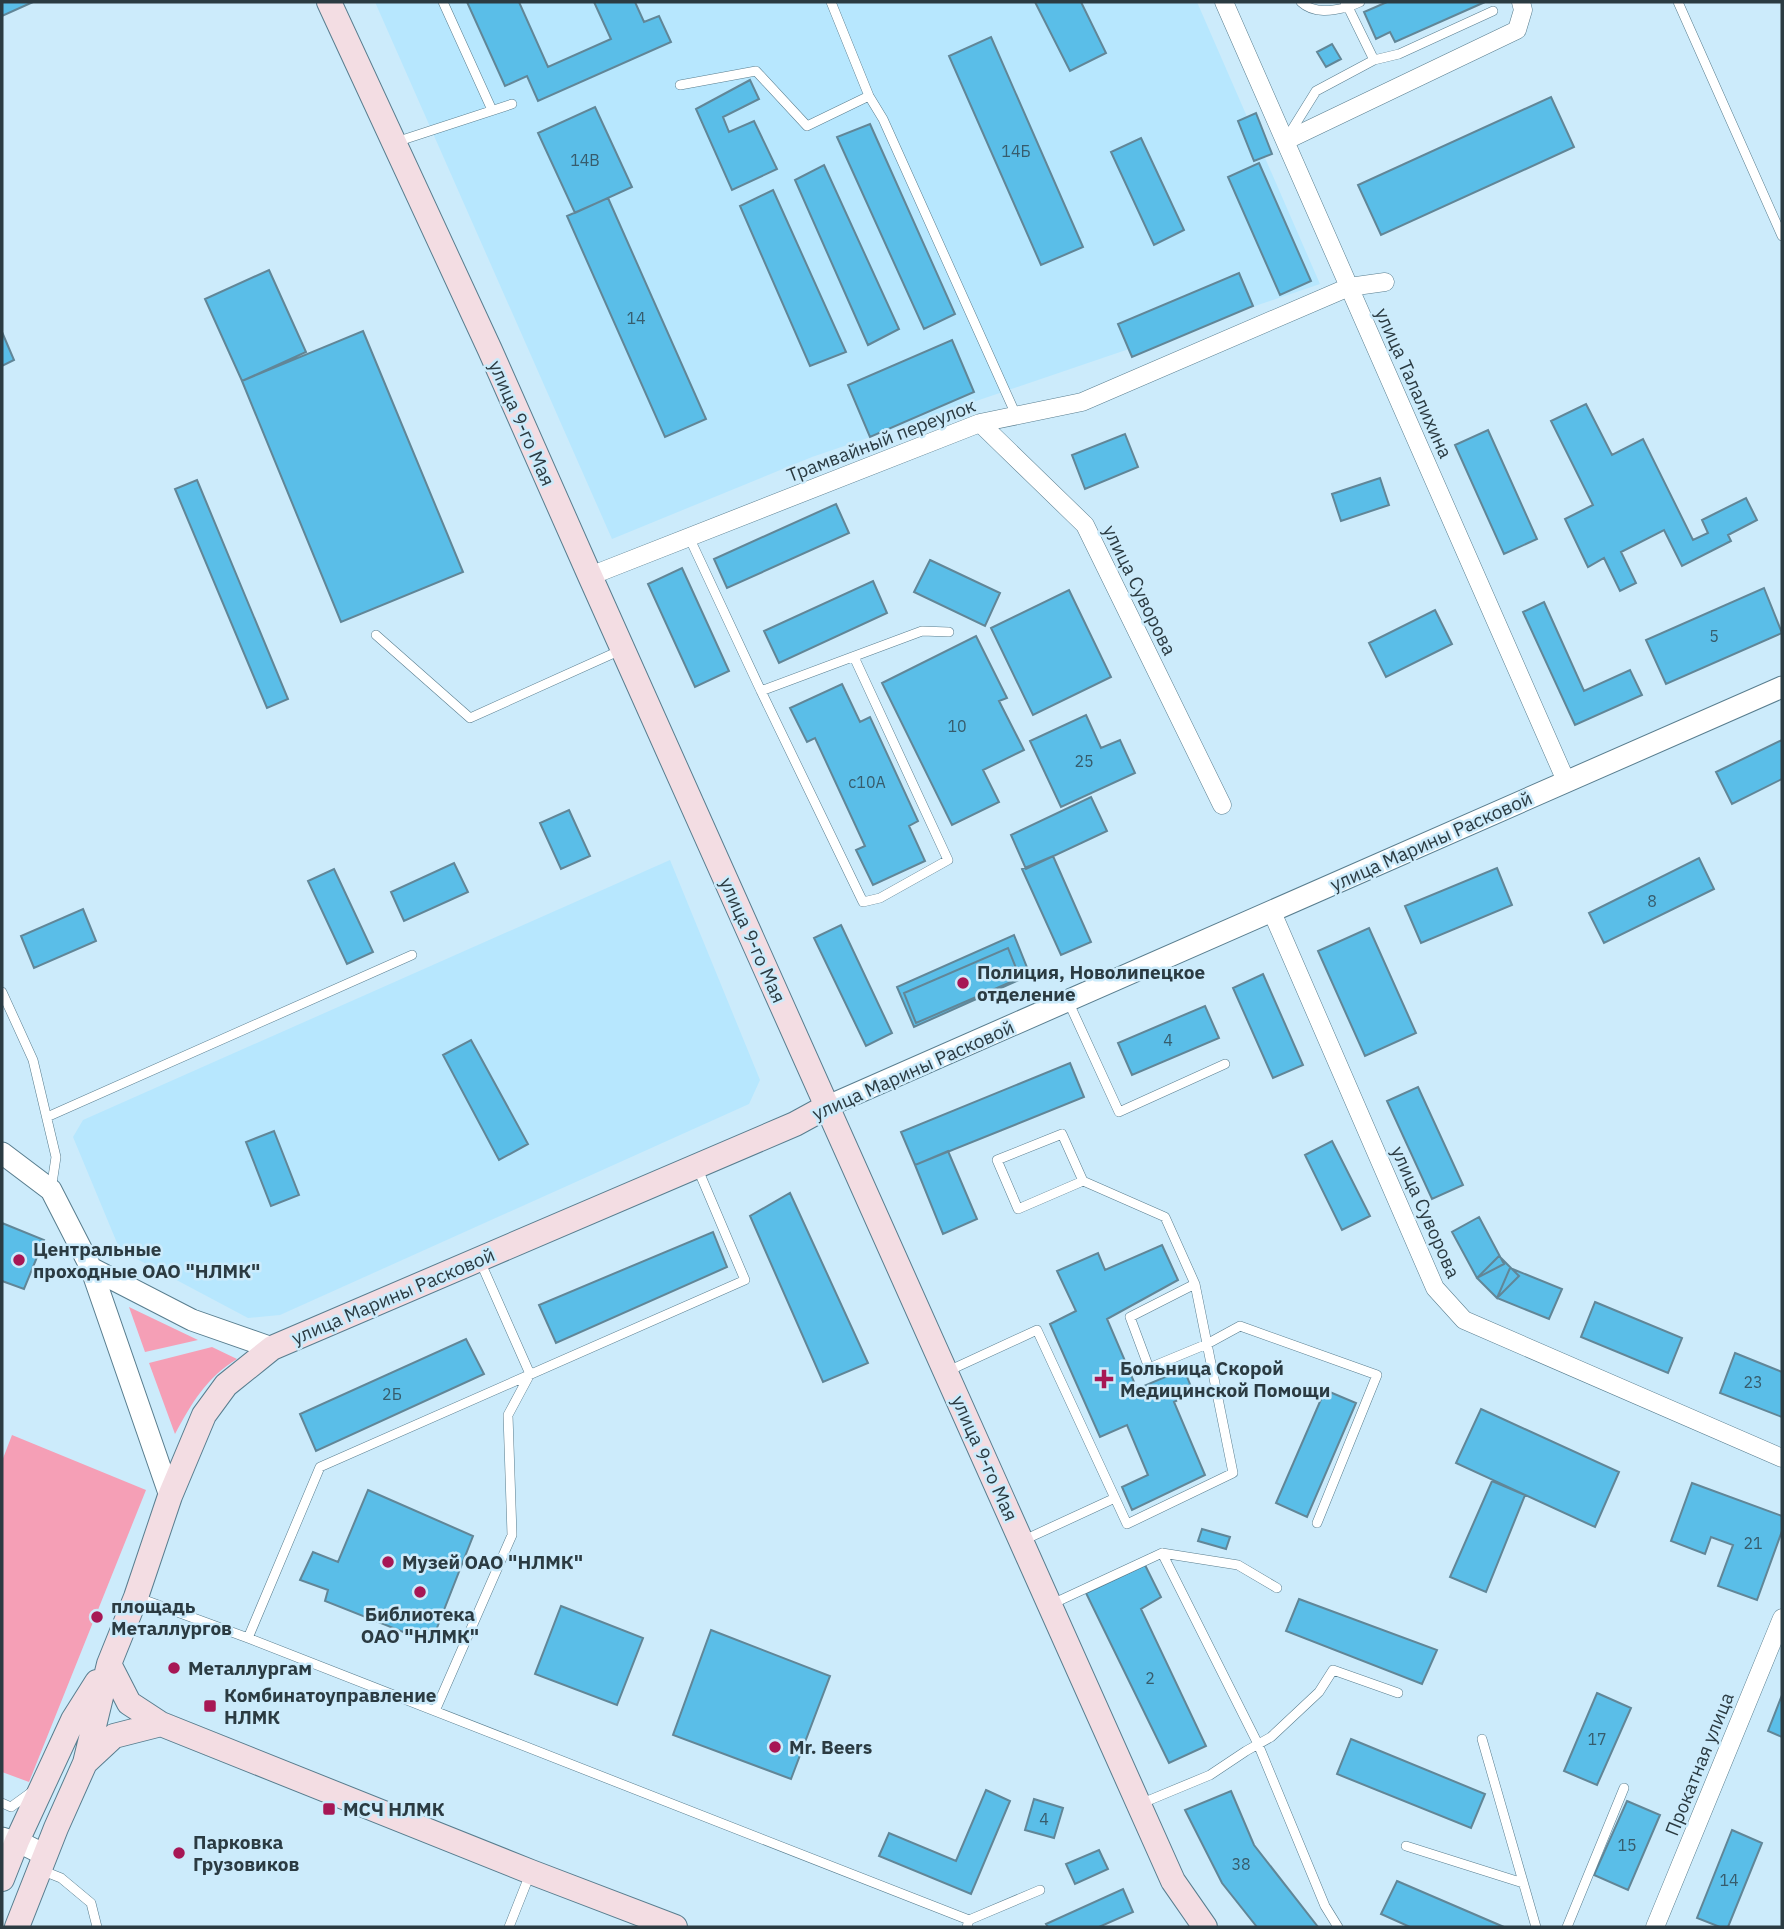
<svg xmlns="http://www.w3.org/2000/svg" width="1784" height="1929" font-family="'IBM Plex Sans',sans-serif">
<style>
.built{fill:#b7e7fe}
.green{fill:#f59fb6}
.building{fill:#5abee8;stroke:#618697;stroke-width:2}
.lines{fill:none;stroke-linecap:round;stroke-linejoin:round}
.service-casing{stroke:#587d8e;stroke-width:10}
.minor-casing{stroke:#587d8e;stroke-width:19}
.tertiary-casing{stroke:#587d8e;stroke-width:23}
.secondary-casing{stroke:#587d8e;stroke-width:26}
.service{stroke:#fff;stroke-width:9}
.minor{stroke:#fff;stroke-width:18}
.tertiary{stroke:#fff;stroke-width:21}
.secondary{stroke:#f3dde3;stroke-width:24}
.poi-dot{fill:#a71755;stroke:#ccebfb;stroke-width:2.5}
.labels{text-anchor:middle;stroke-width:5;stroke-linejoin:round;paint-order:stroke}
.number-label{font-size:16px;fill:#375c6c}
.street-label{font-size:19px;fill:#2b3b42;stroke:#ccebfb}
.poi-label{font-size:19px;font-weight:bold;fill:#2b3b42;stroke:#ccebfb;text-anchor:start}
</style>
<rect width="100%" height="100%" fill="#ccebfb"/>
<path class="built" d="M375,2H1197L1320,284L812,457L612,539Z
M670,860L760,1080L749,1104L280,1315L248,1318L120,1250L73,1137L83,1120Z"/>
<path class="green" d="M129,1307L198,1340L145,1352Z
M212,1347L237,1359C207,1377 191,1404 175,1434L149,1363Z
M12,1435L146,1490L29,1782L2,1772V1461Z"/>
<path class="building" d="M2,2H33L2,16Z
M467,2H519L548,67L611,39L594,2H635L644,22L659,16L671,42L538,101L527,76L505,86Z
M1035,2H1081L1106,53L1070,71Z
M1387,2H1485L1395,42L1390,32L1376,39L1364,12Z
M991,37L1083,247L1041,265L949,56Z
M1332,44L1341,59L1326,67L1317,52Z
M750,80L759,99L723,117L729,132L754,121L777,169L732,190L696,109Z
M1551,97L1574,147L1381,235L1358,185Z
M595,107L632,187L575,213L538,133Z
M1256,113L1272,154L1254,161L1238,121Z
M870,124L955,314L924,329L837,137Z
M1141,138L1184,230L1154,245L1111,152Z
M1259,163L1311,281L1280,295L1228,177Z
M824,165L899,329L868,345L795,180Z
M773,190L846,352L810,366L740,206Z
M608,198L706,419L665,437L567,216Z
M269,270L306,352L242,381L205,299Z
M1239,273L1253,306L1132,357L1118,324Z
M363,331L463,572L341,622L242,381Z
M2,332L14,360L2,366Z
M952,340L974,392L870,437L848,385Z
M1586,404L1612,455L1643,439L1693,540L1708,533L1702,520L1746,498L1757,520L1728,535L1731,541L1682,566L1664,530L1621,552L1636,583L1620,591L1604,558L1588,567L1565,519L1593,505L1551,421Z
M1488,430L1537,539L1504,554L1455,445Z
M1125,434L1138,467L1085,489L1072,455Z
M1380,478L1389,505L1341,521L1332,494Z
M197,480L288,699L267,708L175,489Z
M836,504L849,533L727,588L714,559Z
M930,560L1000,593L985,626L914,592Z
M682,568L729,671L695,687L648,584Z
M873,581L887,613L779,663L764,631Z
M1764,588L1782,633L1666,684L1646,640Z
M1069,590L1111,677L1033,715L991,628Z
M1544,602L1584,691L1630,670L1642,695L1575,725L1523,612Z
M1435,610L1452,644L1386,677L1369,643Z
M976,636L1007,698L999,701L1024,750L983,770L999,802L952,825L882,683Z
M842,684L860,722L870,717L918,821L909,826L925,861L873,885L856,850L865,846L815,738L807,742L790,708Z
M1086,715L1101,748L1120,740L1135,773L1061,807L1030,741Z
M1782,740V779L1732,804L1716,772Z
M1091,797L1107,831L1026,869L1011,835Z
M569,810L590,856L561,869L540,823Z
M1053,856L1091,942L1061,955L1022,869Z
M1699,858L1714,889L1604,943L1589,913Z
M454,863L468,892L404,921L391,892Z
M1497,868L1512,905L1421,943L1405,906Z
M334,869L373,952L347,964L308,881Z
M83,909L96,941L34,968L21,936Z
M841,925L892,1033L866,1046L814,938Z
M1369,928L1416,1033L1365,1056L1318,951Z
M1014,935L1030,975L914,1027L897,987Z
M1008,948L1020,978L916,1023L904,993Z
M1263,974L1303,1065L1273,1078L1233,988Z
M1205,1006L1219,1038L1132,1075L1118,1043Z
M471,1040L528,1144L499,1160L443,1055Z
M1070,1063L1084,1097L915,1165L901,1132Z
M1418,1087L1463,1185L1432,1199L1387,1101Z
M274,1131L299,1195L271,1206L246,1142Z
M1332,1141L1370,1216L1342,1230L1305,1155Z
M948,1151L977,1219L943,1234L915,1165Z
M790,1193L868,1363L823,1382L750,1216Z
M1479,1217L1504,1264L1477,1278L1452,1232Z
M2,1223L44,1240L24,1289L2,1281Z
M713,1232L727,1267L556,1343L539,1305Z
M1162,1245L1178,1280L1107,1319L1137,1389L1184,1369L1193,1392L1174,1402L1205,1475L1132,1510L1122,1487L1148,1475L1127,1425L1100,1437L1050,1324L1076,1311L1057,1271L1098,1253L1105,1270Z
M1499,1256L1519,1276L1497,1298L1477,1278Z
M1510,1268L1562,1289L1549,1319L1497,1298Z
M1595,1302L1682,1338L1668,1373L1581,1337Z
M466,1339L484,1374L316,1451L300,1414Z
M1735,1353L1782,1372V1417L1720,1393Z
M1325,1390L1356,1403L1307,1517L1276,1503Z
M1481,1409L1619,1472L1595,1527L1456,1463Z
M1492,1481L1525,1495L1486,1592L1450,1577Z
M1692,1483L1782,1516V1531L1757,1600L1718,1586L1733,1545L1711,1537L1705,1554L1671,1541Z
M368,1490L473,1536L431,1643L325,1601L328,1590L300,1580L313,1552L338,1562Z
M1202,1529L1230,1537L1226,1549L1198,1541Z
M1145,1565L1161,1597L1141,1609L1206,1746L1169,1763L1086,1593Z
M1299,1599L1437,1650L1422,1684L1286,1631Z
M561,1606L643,1638L617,1705L535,1674Z
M711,1630L830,1676L791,1779L673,1735Z
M1597,1693L1631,1708L1597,1785L1564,1771Z
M1782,1695V1737L1768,1731Z
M1351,1739L1485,1794L1471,1828L1337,1774Z
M986,1790L1010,1801L971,1894L879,1856L889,1833L956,1861Z
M1231,1791L1254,1845L1318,1927H1257L1222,1883L1185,1810Z
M1034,1799L1063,1808L1054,1838L1025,1830Z
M1627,1801L1660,1815L1628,1890L1594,1875Z
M1732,1830L1762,1843L1728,1927H1720L1697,1918Z
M1099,1850L1108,1869L1075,1884L1066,1864Z
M1397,1881L1504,1927H1410L1381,1914Z
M1123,1889L1133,1912L1099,1927H1048L1046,1924Z"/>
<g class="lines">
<defs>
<path id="service" d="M443,2L492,110
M831,2L869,96L883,119L1016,415
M1345,2L1348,7L1360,2
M1678,2L1782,236
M1374,60L1399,54L1493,11
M680,85L756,71L807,126L869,96
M1288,136L1316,91L1374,60L1348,7C1332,11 1314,14 1301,2
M396,142L512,104
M689,537L761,691L922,631L949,632
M376,635L470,718L621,650
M761,691L863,902L880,898L948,860L854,657
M2,992L33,1060L56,1157L51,1190
M1068,1001L1119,1112L1225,1064
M47,1117L412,955
M1195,1284L1130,1317L1149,1368L1207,1344L1240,1326L1377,1375L1317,1523
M948,1371L1037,1330L1127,1524L1233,1473L1195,1284L1165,1217L1083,1181L1062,1134L997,1160L1018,1209L1083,1181
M1024,1540L1115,1498
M1162,1553L1238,1565L1277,1588
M139,1598L248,1638L969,1920
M1052,1604L1162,1553L1258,1744L1325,1906L1338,1927
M248,1638L320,1467L745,1280L697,1167
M435,1711L512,1535L508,1415L530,1374L480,1261
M1482,1739L1536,1927
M2,1803L11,1807L33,1791
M1140,1804L1210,1775L1246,1751L1271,1737L1319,1692L1333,1670L1398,1693
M1406,1846L1523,1883
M41,1870L61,1878L91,1903L97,1927
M509,1927L530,1874
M967,1927L969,1920L1040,1890
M1567,1927L1624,1788"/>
<path id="minor" d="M1224,2L1566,781
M1285,141L1517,30L1523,10L1521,2
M980,423L1085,525L1222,805
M590,576L980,423L1082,402L1349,287L1385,282
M1272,912L1435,1288L1464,1320L1782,1458
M1655,1927L1782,1618"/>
<path id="tertiary" d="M828,1106L1782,687
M2,1153L51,1190L91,1268L170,1496
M91,1268L192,1320L272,1348
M2,1838L27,1846L45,1855"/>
<path id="secondary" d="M329,2L490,350L590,576L1173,1881L1205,1927
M109,1664L129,1703L161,1724L531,1872L675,1927
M85,1763L109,1664L136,1597L170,1496L204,1415L226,1385L272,1348L795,1124L828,1106
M2,1879L17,1841L73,1720L97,1682
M17,1927L56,1828L85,1763L114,1736L161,1724"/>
</defs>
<use href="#service" class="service-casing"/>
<use href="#minor" class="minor-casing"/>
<use href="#tertiary" class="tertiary-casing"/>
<use href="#secondary" class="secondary-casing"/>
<use href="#service" class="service"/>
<use href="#minor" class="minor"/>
<use href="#tertiary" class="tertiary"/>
<use href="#secondary" class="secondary"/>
</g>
<g class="poi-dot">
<circle cx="963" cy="983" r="7"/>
<circle cx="19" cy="1260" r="7"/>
<path d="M1100.5 1368.5h7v7h7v7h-7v7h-7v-7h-7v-7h7z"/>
<circle cx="388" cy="1562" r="7"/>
<circle cx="420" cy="1592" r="7"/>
<circle cx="97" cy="1617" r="7"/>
<circle cx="174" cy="1668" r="7"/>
<rect x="203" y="1699" width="14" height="14" rx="3.5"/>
<circle cx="775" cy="1747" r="7"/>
<rect x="322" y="1802" width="14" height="14" rx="3.5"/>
<circle cx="179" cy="1853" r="7"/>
</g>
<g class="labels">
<g class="number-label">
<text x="1016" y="157">14Б</text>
<text x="585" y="166">14В</text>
<text x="636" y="324">14</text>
<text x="1714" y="642">5</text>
<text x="957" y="732">10</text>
<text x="1084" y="767">25</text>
<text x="867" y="788">с10А</text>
<text x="1652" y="907">8</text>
<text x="1168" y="1046">4</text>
<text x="1753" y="1388">23</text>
<text x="392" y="1400">2Б</text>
<text x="1753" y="1549">21</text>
<text x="1150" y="1684">2</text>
<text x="1597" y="1745">17</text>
<text x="1044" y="1825">4</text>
<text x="1627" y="1851">15</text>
<text x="1241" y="1870">38</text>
<text x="1729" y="1886">14</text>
</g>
<g class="street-label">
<text transform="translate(1414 383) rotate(66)" y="7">улица Талалихина</text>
<text transform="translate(522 423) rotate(66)" y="7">улица 9-го Мая</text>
<text transform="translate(881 440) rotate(-21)" y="7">Трамвайный переулок</text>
<text transform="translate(1140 590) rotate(64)" y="7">улица Суворова</text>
<text transform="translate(1431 841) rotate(-24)" y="7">улица Марины Расковой</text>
<text transform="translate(753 940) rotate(66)" y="7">улица 9-го Мая</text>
<text transform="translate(913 1070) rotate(-24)" y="7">улица Марины Расковой</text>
<text transform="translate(1426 1212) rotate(66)" y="7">улица Суворова</text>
<text transform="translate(393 1296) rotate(-23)" y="7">улица Марины Расковой</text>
<text transform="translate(985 1458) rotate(66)" y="7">улица 9-го Мая</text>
<text transform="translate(1699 1764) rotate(-68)" y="7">Прокатная улица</text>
</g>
<g class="poi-label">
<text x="977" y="979">Полиция, Новолипецкое<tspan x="977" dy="22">отделение</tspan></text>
<text x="33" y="1256">Центральные<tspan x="33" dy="22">проходные ОАО "НЛМК"</tspan></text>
<text x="1120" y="1375">Больница Скорой<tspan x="1120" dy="22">Медицинской Помощи</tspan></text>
<text x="402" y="1569">Музей ОАО "НЛМК"</text>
<text x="111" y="1613">площадь<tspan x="111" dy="22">Металлургов</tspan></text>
<text x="420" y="1621" text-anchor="middle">Библиотека<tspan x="420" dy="22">ОАО "НЛМК"</tspan></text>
<text x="188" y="1675">Металлургам</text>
<text x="224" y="1702">Комбинатоуправление<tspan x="224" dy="22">НЛМК</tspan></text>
<text x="789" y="1754">Mr. Beers</text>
<text x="343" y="1816">МСЧ НЛМК</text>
<text x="193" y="1849">Парковка<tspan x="193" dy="22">Грузовиков</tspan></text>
</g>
</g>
<rect width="1784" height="1929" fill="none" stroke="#2b3b42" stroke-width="7"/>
</svg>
